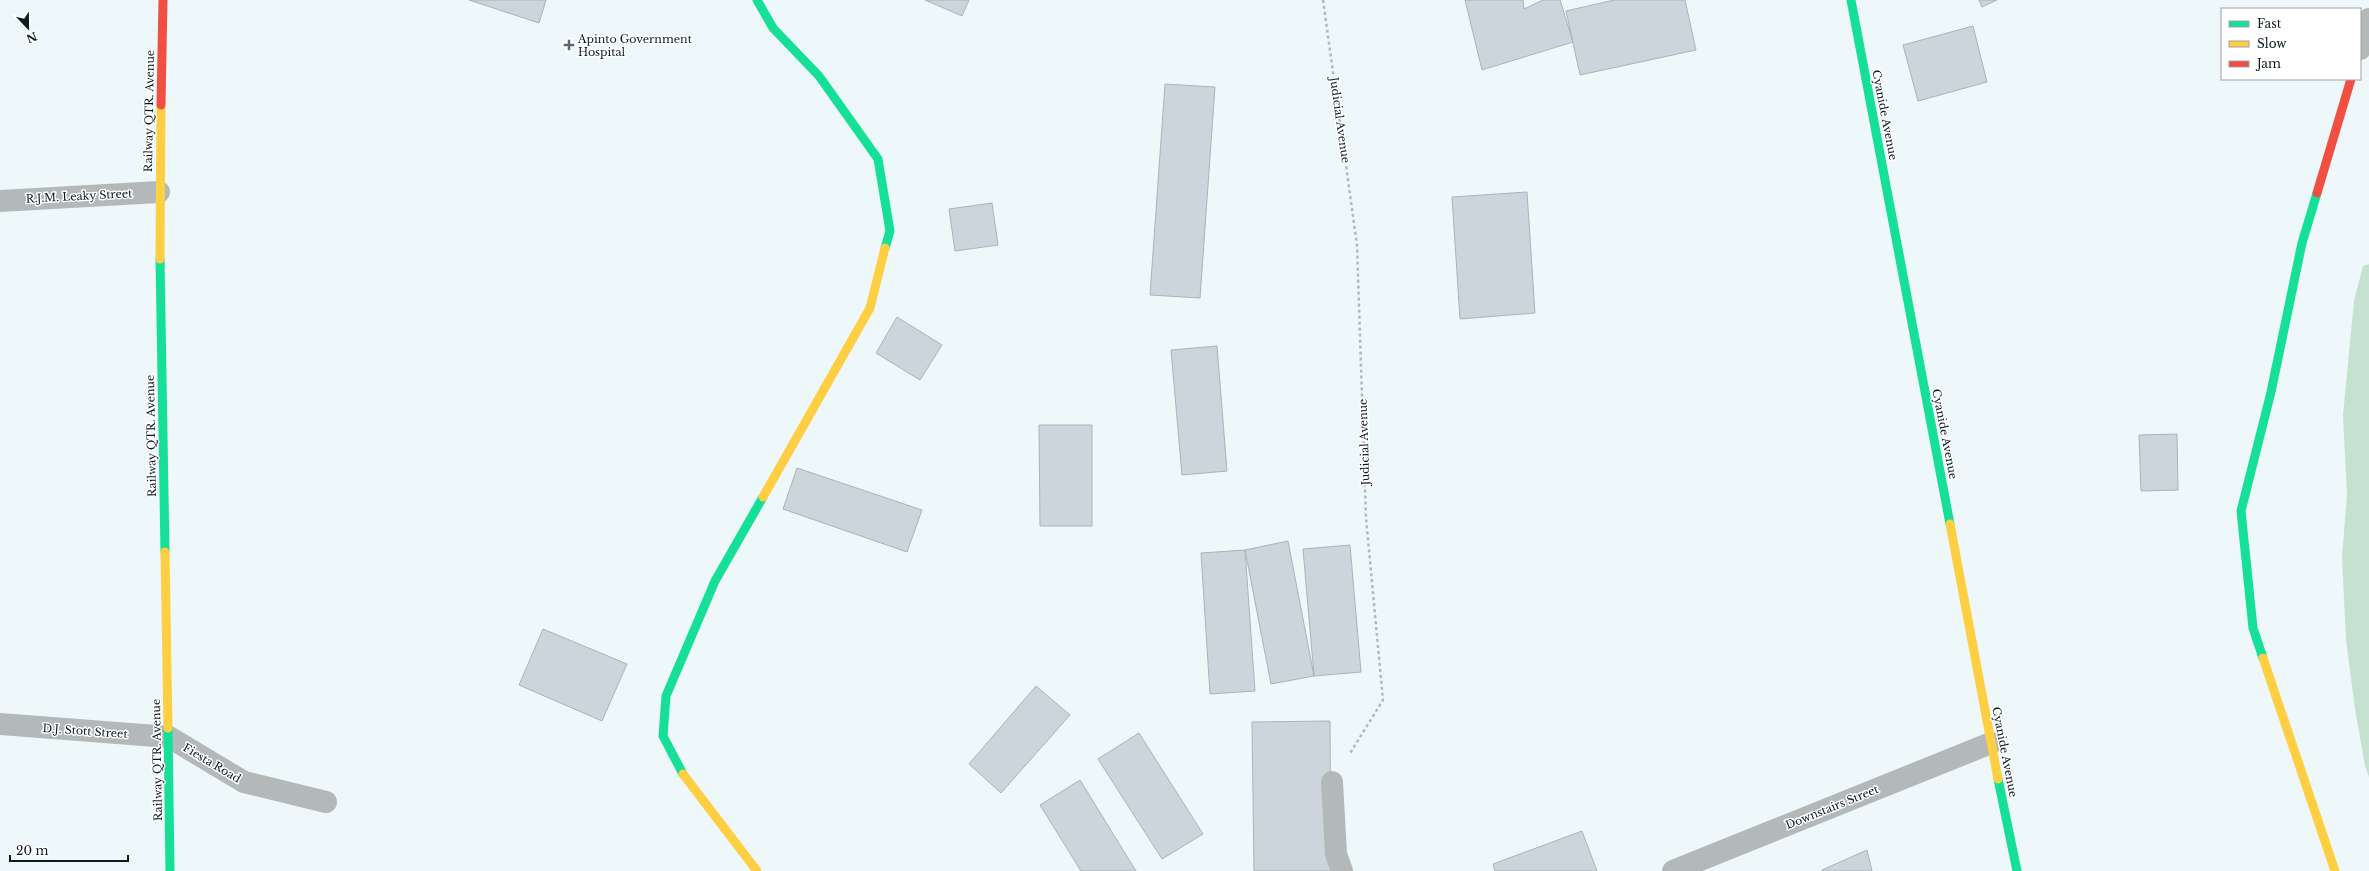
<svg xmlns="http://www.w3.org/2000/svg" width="2369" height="871" font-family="'Libre Baskerville',serif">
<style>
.green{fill:#c7e1d0}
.building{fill:#ccd5dc;stroke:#aab3b9}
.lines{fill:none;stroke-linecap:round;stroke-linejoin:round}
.path{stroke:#b2b9b9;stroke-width:2.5;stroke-dasharray:3 3;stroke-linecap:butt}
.street{stroke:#b2b9b8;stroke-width:22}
.fast{stroke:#16e098;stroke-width:9}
.slow{stroke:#ffcf43;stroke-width:9}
.jam{stroke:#f24e42;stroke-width:9}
.poi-dot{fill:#5a676c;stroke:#fff;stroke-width:1.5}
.labels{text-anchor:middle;stroke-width:3;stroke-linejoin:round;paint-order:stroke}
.poi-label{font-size:11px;fill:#0a1a1f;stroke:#fff;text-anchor:start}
.street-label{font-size:11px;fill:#0a1a1f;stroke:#fff}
</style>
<rect width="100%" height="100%" fill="#eef7fa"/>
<path class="green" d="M2369,264V777L2365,766L2355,709L2346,640L2342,558L2347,494L2343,415L2354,301L2363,266Z"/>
<path class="building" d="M469,0H546L539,23Z
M925,0H969L962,16Z
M1465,0H1523L1524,9L1543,0H1560L1573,42L1482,70Z
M1614,0H1685L1696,50L1580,75L1566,11Z
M1979,0H1997L1982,7Z
M1973,26L1987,82L1918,101L1903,45Z
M1165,84L1215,87L1200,298L1150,295Z
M1527,192L1535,313L1460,319L1452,197Z
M992,203L998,245L955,251L949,209Z
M897,317L942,345L920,380L876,353Z
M1217,346L1227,471L1182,475L1171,350Z
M1039,425H1092V526H1040Z
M2177,434L2178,490L2141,491L2139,435Z
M797,468L922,510L907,552L783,509Z
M1288,541L1314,676L1271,684L1245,550Z
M1350,545L1361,672L1314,676L1303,549Z
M1245,550L1255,691L1210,694L1201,553Z
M543,629L627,664L602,721L519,685Z
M1036,686L1070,715L1001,793L969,764Z
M1330,721L1331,871H1254L1252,722Z
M1139,733L1203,834L1162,859L1098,759Z
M1080,780L1136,871H1081L1040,805Z
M1582,831L1597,871H1495L1493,864Z
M1867,850L1872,871H1822V870Z"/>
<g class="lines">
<path class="path" d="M1323,0L1357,245L1366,518L1383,700L1349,755"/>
<path class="street" d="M2360,49L2369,19
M0,201L159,192
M0,724L169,737L244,782L326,802
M1332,782L1336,854L1342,871
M1673,871L1991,743"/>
<path class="fast" d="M757,0L773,28L819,76L878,159L890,231L885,248
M1851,0L1950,524
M160,259L165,552
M2263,658L2253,628L2241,511L2271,392L2302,243L2317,193
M168,728L170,871
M683,774L663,736L666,696L715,581L763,497
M1998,779L2017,871"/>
<path class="slow" d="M160,259L161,105
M763,497L870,308L885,248
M1950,524L1998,779
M165,552L168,728
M2263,658L2335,871
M683,774L757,871"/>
<path class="jam" d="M161,105L163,0
M2317,193L2351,79"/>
</g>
<path class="poi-dot" d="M567 39h4v4h4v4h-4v4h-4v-4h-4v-4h4z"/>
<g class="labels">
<g class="poi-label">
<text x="578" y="43">Apinto Government<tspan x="578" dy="13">Hospital</tspan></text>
</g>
<g class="street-label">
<text transform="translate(149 111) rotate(-89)" y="4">Railway QTR. Avenue</text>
<text transform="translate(1885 115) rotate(79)" y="4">Cyanide Avenue</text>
<text transform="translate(1340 120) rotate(82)" y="4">Judicial Avenue</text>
<text transform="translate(79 196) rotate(-3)" y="4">R.J.M. Leaky Street</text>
<text transform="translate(1945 434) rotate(79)" y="4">Cyanide Avenue</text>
<text transform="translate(151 436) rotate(-91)" y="4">Railway QTR. Avenue</text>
<text transform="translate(1364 442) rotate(-92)" y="4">Judicial Avenue</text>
<text transform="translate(85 731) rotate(4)" y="4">D.J. Stott Street</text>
<text transform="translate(2005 752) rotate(79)" y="4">Cyanide Avenue</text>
<text transform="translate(157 760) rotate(-91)" y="4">Railway QTR. Avenue</text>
<text transform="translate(212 763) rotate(31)" y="4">Fiesta Road</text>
<text transform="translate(1832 807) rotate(-22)" y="4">Downstairs Street</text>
</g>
</g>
<rect x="2221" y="8" width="140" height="72" fill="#ffffff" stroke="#9da3a5"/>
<rect x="2229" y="21" width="20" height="6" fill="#16e098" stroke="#9da3a5"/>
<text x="2257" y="28" font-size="12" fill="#0a1a1f">Fast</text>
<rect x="2229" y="41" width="20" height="6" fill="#ffcf43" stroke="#9da3a5"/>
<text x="2257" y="48" font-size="12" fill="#0a1a1f">Slow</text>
<rect x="2229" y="61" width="20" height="6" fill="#f24e42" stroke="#9da3a5"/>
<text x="2257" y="68" font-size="12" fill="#0a1a1f">Jam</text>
<g transform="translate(28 28) rotate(158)" stroke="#ffffff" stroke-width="3" paint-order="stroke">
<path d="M0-3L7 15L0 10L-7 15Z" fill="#0a1a1f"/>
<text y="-6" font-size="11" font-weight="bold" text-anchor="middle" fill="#0a1a1f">N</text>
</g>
<path d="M10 855v6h118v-6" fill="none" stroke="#0a1a1f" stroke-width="2"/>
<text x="16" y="855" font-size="12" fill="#0a1a1f" stroke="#ffffff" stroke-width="3" paint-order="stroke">20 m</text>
</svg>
